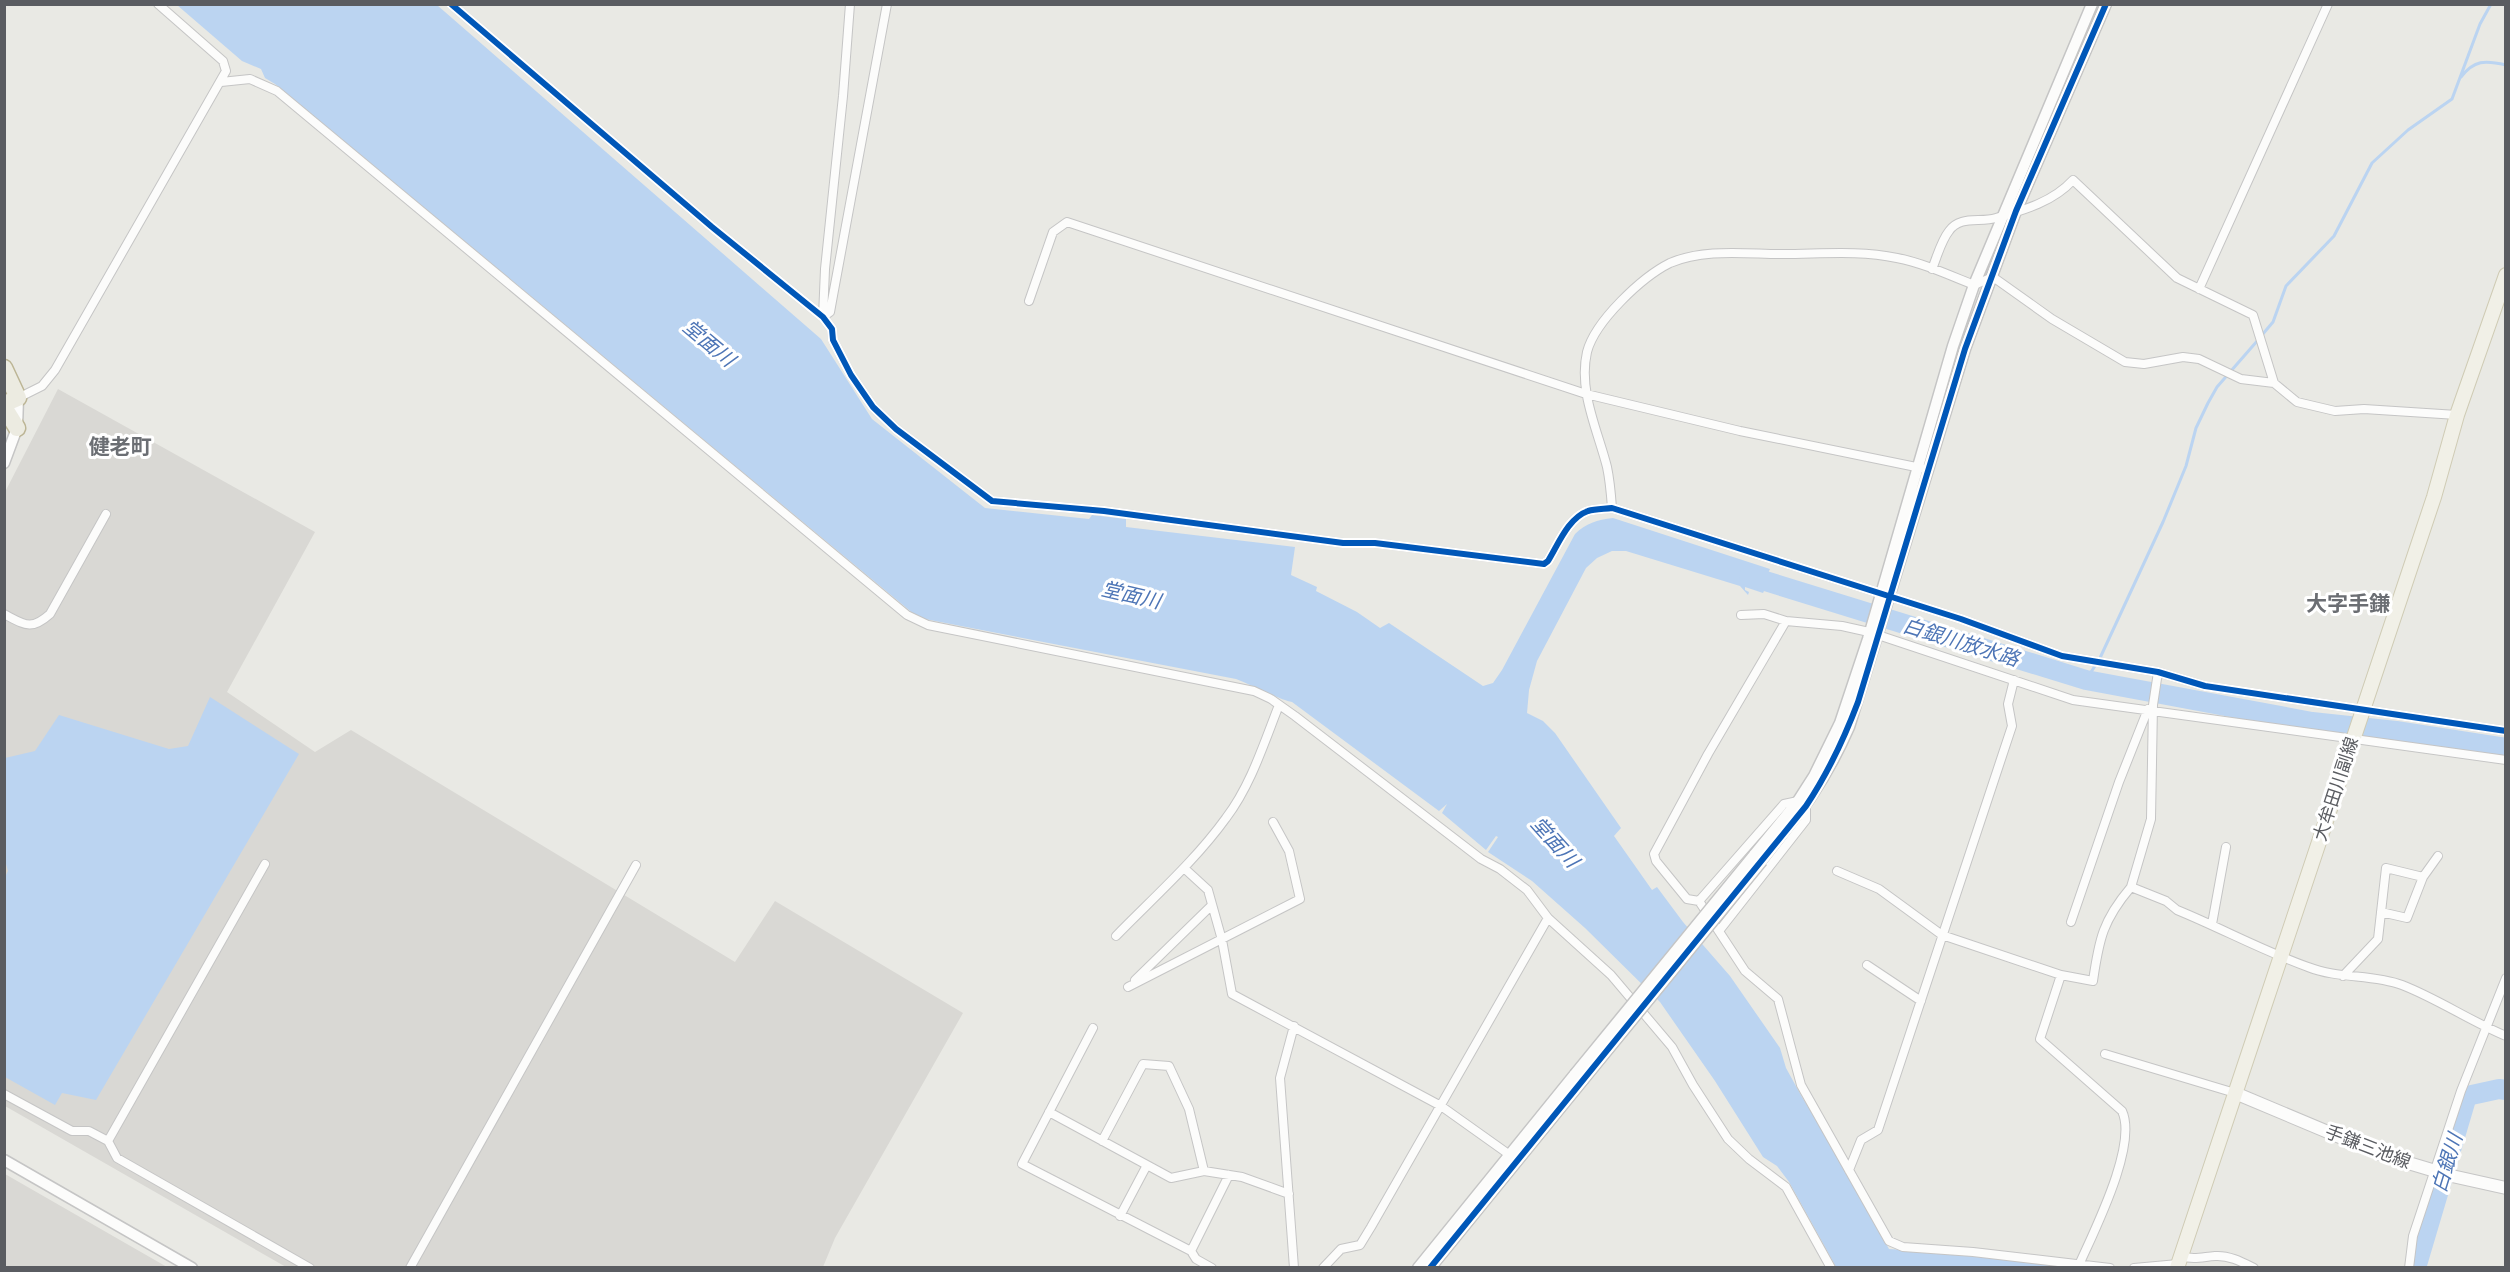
<svg xmlns="http://www.w3.org/2000/svg" width="2510" height="1272" font-family="Karla,'Noto Sans JP',sans-serif">
<style>
.industrial{fill:#d9d8d4}
.water{fill:#bbd4f1}
.lines{fill:none;stroke-linecap:round;stroke-linejoin:round}
.stream{stroke:#bbd4f1;stroke-width:3}
.river{stroke:#bbd4f1;stroke-width:20}
.minor-casing{stroke:#c5c5c5;stroke-width:10}
.tertiary-casing{stroke:#c5c5c5;stroke-width:13}
.secondary-casing{stroke:#c6c6c6;stroke-width:14}
.primary-casing{stroke:#cfcbb4;stroke-width:16}
.motorway-casing{stroke:#bcb595;stroke-width:19}
.minor{stroke:#fcfcfb;stroke-width:8}
.tertiary{stroke:#fcfcfb;stroke-width:10}
.secondary{stroke:#fcfcfb;stroke-width:12}
.primary{stroke:#f1f0e7;stroke-width:14}
.motorway{stroke:#ecebe1;stroke-width:16}
.tertiary-bridge-casing{stroke:#c5c5c5;stroke-width:13;stroke-linecap:butt}
.tertiary-bridge{stroke:#fcfcfb;stroke-width:10}
.cycleway-casing{stroke:#fff;stroke-width:10}
.cycleway{stroke:#0057b8;stroke-width:6}
.labels{text-anchor:middle;stroke-width:6;stroke-linejoin:round;paint-order:stroke}
.street-label{font-size:18px;fill:#5a5c61;stroke:#fff}
.water-label{font-size:20px;font-style:italic;fill:#4d75b6;stroke:#fff}
.quarter-label{font-size:21px;font-weight:bold;fill:#6b6e73;stroke:#fff}
</style>
<rect width="100%" height="100%" fill="#e9e9e4"/>
<path class="industrial" d="M58,389L315,532L227,692L315,752L351,730L735,962L775,901L963,1013L835,1238L823,1267H286L5,1106V492Z
M5,1174L167,1267H5Z"/>
<path class="water" d="M177,5H437L821,339L872,419L985,508L1089,519L1092,515L1126,519V527L1295,547L1291,575L1317,587L1316,591L1357,612L1380,628L1389,623L1483,686L1493,683L1502,670L1575,534C1586,523 1597,520 1613,518L1770,569L1767,575L1774,578L1769,591L1765,589L1763,593L1745,587V590L1749,592L1748,595L1740,586L1626,551H1612L1597,558L1586,568L1537,661L1529,690L1527,713L1543,721L1555,733L1621,828L1614,836L1652,890L1657,887L1683,922L1730,976L1780,1048L1786,1068L1802,1097L1837,1154L1889,1249L1968,1254L2072,1267H1836L1789,1182L1777,1166L1763,1157L1715,1081L1660,1002L1585,928L1532,881L1488,852L1498,837L1496,836L1486,850L1442,813L1447,804L1439,811L1292,702C1280,700 1252,685 1236,679L966,627L925,619L915,615L275,84L265,78L261,69L242,61Z
M210,697L299,754L96,1100L62,1093L55,1105L5,1077L4,879L8,871L4,857L5,758L35,751L59,715L169,749L188,746Z"/>
<g class="lines">
<path class="stream" d="M2461,77C2474,60 2485,60 2506,65
M2262,335L2273,322L2286,286L2334,236L2372,163L2408,130L2452,99L2480,24L2491,4
M2086,680L2100,658L2163,522L2186,466L2196,428L2208,403L2217,387L2258,340"/>
<path class="river" d="M1749,576L2086,680L2312,722L2396,731L2506,748
M2416,1268L2467,1096L2499,1089L2506,1090"/>
<defs>
<path id="minor" d="M451,4L712,227L823,317L832,329L833,340L851,375L873,407L896,429L992,501L1104,511L1343,543H1375L1544,564L1548,561C1558,545 1568,518 1588,511C1595,509 1605,509 1612,508L1961,619L2062,656L2158,672L2205,686L2506,731
M221,82L250,79L277,91L907,615L928,625L1254,691L1271,699L1295,716L1481,859L1500,869L1527,890L1548,918L1611,975L1672,1047L1693,1085L1728,1139L1749,1159L1786,1187L1831,1268
M1932,269C1937,257 1941,241 1949,231C1960,215 1980,223 1996,218C2024,210 2053,202 2073,180L2177,278L2253,315L2274,383
M2199,289L2328,4
M1029,301L1053,232L1067,222L1586,394L1740,431L1921,468
M823,317L830,312L832,301L887,4
M823,317L825,269L843,96L850,4
M18,398L42,386L55,370L226,71L223,61L158,4
M1612,508C1611,494 1610,481 1607,467C1598,431 1578,391 1587,352C1595,321 1642,277 1670,263C1704,248 1747,254 1783,254C1821,254 1859,250 1897,258C1923,263 1949,275 1974,285L1993,277L2052,319L2125,362L2144,364L2183,357L2199,359L2241,379L2274,383L2297,402L2335,411L2364,409L2457,415
M4,614C25,625 31,631 50,614L106,514
M1741,615L1764,614L1786,621L1842,626L1869,632L2073,700L2506,760
M1786,621L1708,754L1654,854L1656,861L1687,899L1699,901L1745,971L1778,999L1801,1085L1889,1241L1903,1247L1973,1252L2110,1268
M2158,672L2153,705L2151,819L2131,887L2166,901L2177,910C2221,928 2263,951 2308,967C2338,979 2373,974 2402,985C2438,999 2470,1021 2506,1036
M1184,868L1208,890L1222,940L1232,994L1441,1106L1514,1158
M1837,871L1879,889L1942,935L2061,975
M1699,901L1784,804L1798,801
M2381,912L2407,918L2423,877L2438,856
M2071,922L2119,782L2148,709
M2212,924L2226,847
M1719,931L1806,820V806
M1116,936C1153,898 1195,861 1226,818C1251,785 1264,743 1279,705
M1867,965L1921,1001
M2343,976L2378,939L2386,868L2423,877
M1135,980L1212,905
M1128,987L1300,899L1289,851L1273,822
M1294,1026L1280,1078L1294,1268
M1093,1028L1022,1164L1191,1251L1196,1259L1212,1268
M2105,1054L2235,1093
M4,1094L72,1131H89L108,1141L117,1158L310,1268
M1049,1112L1171,1178L1204,1171L1242,1177L1289,1194
M108,1141L265,864
M1102,1141L1143,1064L1169,1066L1189,1109L1204,1171
M1849,1170L1861,1140L1878,1130L2012,726L2008,704L2014,680
M1120,1216L1147,1165
M1191,1251L1229,1175
M2181,1256C2194,1260 2202,1257 2215,1256C2229,1255 2242,1262 2254,1268
M2079,1265C2094,1231 2138,1145 2122,1111L2040,1039L2061,975L2093,981C2099,939 2103,920 2131,887
M410,1268L636,865
M1323,1268L1341,1249L1360,1245L1371,1227L1548,918
M2134,1268L2178,1264
M2409,1268L2413,1236L2461,1091L2506,978"/>
<path id="tertiary" d="M4,463L17,428L18,398
M1754,855L1798,801L1814,776L1840,723L1868,639L1953,346L1974,285L2092,4
M1762,861C1799,815 1825,782 1849,727L1965,349L2016,211L2106,4
M4,1160L192,1268
M1418,1268L1575,1074
M1430,1268L1583,1080"/>
<path id="secondary" d="M2235,1093L2385,1156L2452,1176L2506,1188"/>
<path id="primary" d="M2177,1268L2434,497L2457,415L2506,275"/>
<path id="motorway" d="M4,368L18,398L4,404
M4,407L17,428"/>
</defs>
<use href="#minor" class="minor-casing"/>
<use href="#tertiary" class="tertiary-casing"/>
<use href="#secondary" class="secondary-casing"/>
<use href="#primary" class="primary-casing"/>
<use href="#motorway" class="motorway-casing"/>
<use href="#minor" class="minor"/>
<use href="#tertiary" class="tertiary"/>
<use href="#secondary" class="secondary"/>
<use href="#primary" class="primary"/>
<use href="#motorway" class="motorway"/>
<defs>
<path id="tertiary-bridge" d="M1575,1074L1754,855
M1583,1080L1762,861"/>
</defs>
<use href="#tertiary-bridge" class="tertiary-bridge-casing"/>
<use href="#tertiary-bridge" class="tertiary-bridge"/>
<defs>
<path id="cycleway" d="M451,4L712,227L823,317L832,329L833,340L851,375L873,407L896,429L992,501L1104,511L1343,543H1375L1544,564L1548,561C1558,545 1568,518 1588,511C1595,509 1605,509 1612,508L1961,619L2062,656L2158,672L2205,686L2506,731
M1430,1268L1806,806C1828,773 1844,739 1858,702L1965,349L2016,211L2106,4"/>
</defs>
<use href="#cycleway" class="cycleway-casing"/>
<use href="#cycleway" class="cycleway"/>
</g>
<g class="labels">
<g class="street-label">
<text transform="translate(2336 789) rotate(-72)" y="6">大牟田川副線</text>
<text transform="translate(2368 1147) rotate(21)" y="6">手鎌三池線</text>
</g>
<g class="water-label">
<text transform="translate(709 343) rotate(40)" y="7">堂面川</text>
<text transform="translate(1131 595) rotate(13)" y="7">堂面川</text>
<text transform="translate(1961 642) rotate(17)" y="7">白銀川放水路</text>
<text transform="translate(1555 842) rotate(48)" y="7">堂面川</text>
<text transform="translate(2447 1163) rotate(-73)" y="7">白銀川</text>
</g>
<g class="quarter-label">
<text x="120" y="454">健老町</text>
<text x="2348" y="611">大字手鎌</text>
</g>
</g>
<rect width="2510" height="1272" fill="none" stroke="#5a5c61" stroke-width="12"/>
</svg>
